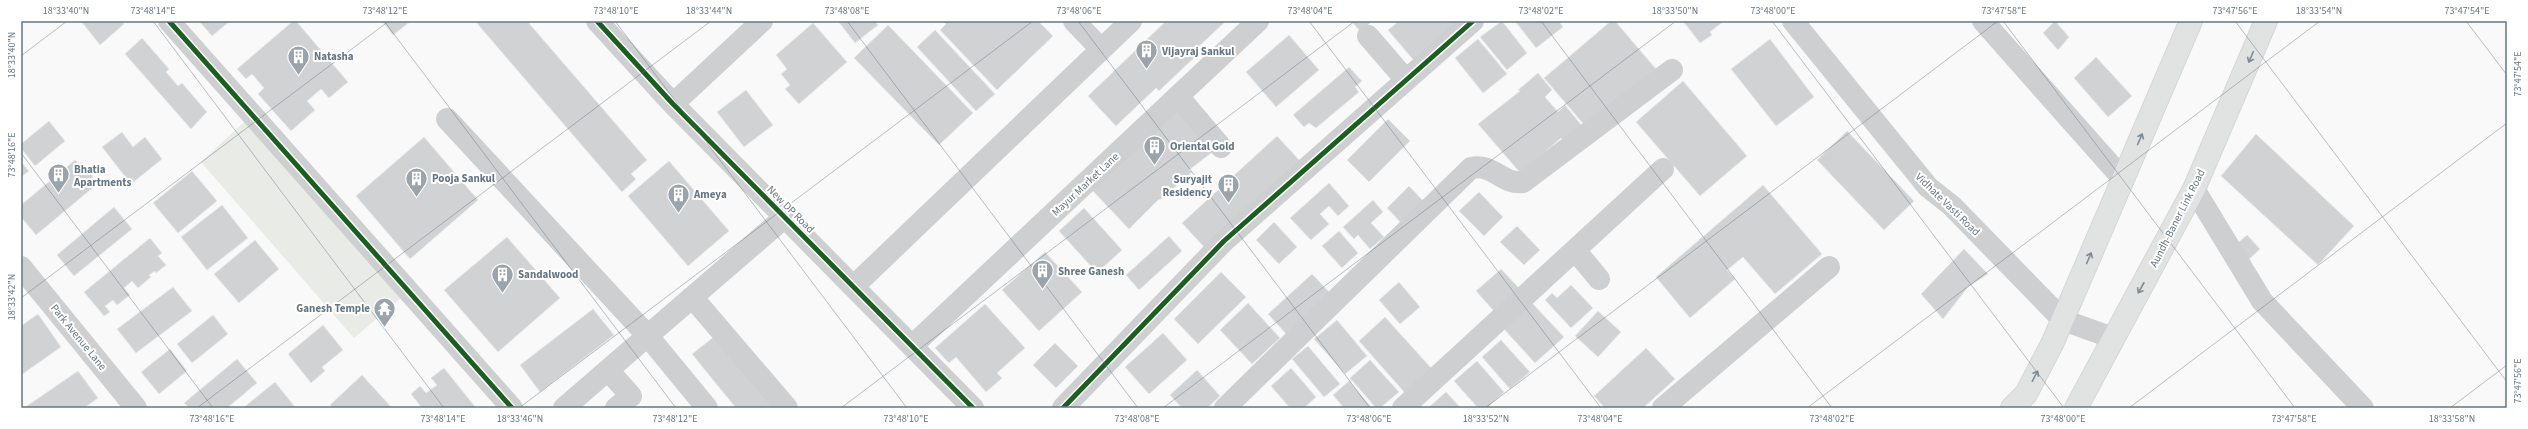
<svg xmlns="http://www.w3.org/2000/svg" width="2528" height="429" font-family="'Source Sans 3',sans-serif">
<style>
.green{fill:#e8ebe6}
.building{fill:#d0d2d3;stroke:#e8e8e8}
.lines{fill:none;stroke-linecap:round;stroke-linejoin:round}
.major-casing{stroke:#d5d6d7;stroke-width:24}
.minor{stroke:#cecfd0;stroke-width:22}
.major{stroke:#e1e2e2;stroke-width:22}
.cycleway-casing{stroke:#fff;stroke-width:8}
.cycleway{stroke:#1b5e20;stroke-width:5}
.oneway{stroke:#7e8c96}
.ticks{fill:none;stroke:#657683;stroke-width:1;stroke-opacity:0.45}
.labels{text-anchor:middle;stroke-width:4;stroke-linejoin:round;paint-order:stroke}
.poi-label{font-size:11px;font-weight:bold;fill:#657683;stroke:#fff;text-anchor:start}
.street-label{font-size:11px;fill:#657683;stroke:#fff}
.neatline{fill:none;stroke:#657683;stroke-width:1.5}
.ticks-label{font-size:10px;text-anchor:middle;fill:#657683}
</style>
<rect width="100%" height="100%" fill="#f9f9f9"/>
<path class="green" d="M244,122L401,298L354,338L201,162Z"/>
<path class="building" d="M81,21H121L124,24L100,45Z
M199,21H230L212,36Z
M293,21H296L348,82L329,98L321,89L307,101L315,110L291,131L258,94L264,88L252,74L246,79L237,69Z
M384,21H411L393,35L383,22Z
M475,21H527L647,160L631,174L636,179L622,192Z
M838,21H875L878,25L855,43Z
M943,21H1038L1053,36L997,90L940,30L946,24Z
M1166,21H1226L1195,50L1198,54L1159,91L1156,88L1116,126L1088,96Z
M1351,21H1372L1361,32Z
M1399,21H1463L1416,63L1388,30Z
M1502,21L1527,53L1507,70L1480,37Z
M1515,21H1559L1563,27L1536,48Z
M1611,21H1615L1656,69L1587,128L1544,78Z
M1683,21H1724L1710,32L1712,35L1700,43Z
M2055,21L2069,37L2058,50L2043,33Z
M813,23L847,62L799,104L785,89L790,85L781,74L787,69L776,55Z
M888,25L973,113L939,145L854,58Z
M935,30L995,94L976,111L917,47Z
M1289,35L1319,70L1276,107L1246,72Z
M142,38L169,69L166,72L178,86L182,83L207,112L191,129L125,54Z
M1478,39L1507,74L1483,93L1455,58Z
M1770,39L1814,97L1776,126L1731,69Z
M2096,57L2132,96L2108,117L2074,78Z
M1349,67L1362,81L1355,87L1359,92L1316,128L1309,123L1304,127L1293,115Z
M1538,73L1552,90L1545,97L1558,112L1565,105L1582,126L1564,141L1561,138L1537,159L1523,176L1478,124L1520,91L1518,90Z
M1683,81L1747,156L1700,196L1636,122Z
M746,90L773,125L744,147L717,112Z
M1181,105L1219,147L1189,170L1192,172L1160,200L1159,199L1129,229L1091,189Z
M1388,119L1410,141L1369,182L1347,160Z
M49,121L65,141L35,166L21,148V144Z
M1847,131L1914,201L1884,230L1817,160Z
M122,132L133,147L145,137L162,159L131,184L102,147Z
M2256,134L2354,226L2318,265L2221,176Z
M1277,136L1300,161L1204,247L1182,223Z
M424,137L478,200L410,259L356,196Z
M75,160L79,164L82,162L93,176L91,179L96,185L36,235L21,217V205Z
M669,161L729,231L688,266L628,196Z
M21,162L29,171L21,177Z
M192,171L217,201L178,233L153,203Z
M1329,183L1349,206L1338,216L1329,206L1320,214L1329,224L1311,240L1290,218Z
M1763,185L1822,254L1775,294L1743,257L1727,270L1735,279L1690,318L1656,277Z
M1409,186L1428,206L1405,227L1387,208Z
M1479,192L1503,217L1484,236L1459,211Z
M1373,200L1383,212L1371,223L1384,237L1370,249L1358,235L1354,239L1343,227Z
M222,205L248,238L207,270L181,237Z
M114,207L132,229L74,276L57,255Z
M1084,208L1122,250L1097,273L1059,231Z
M1274,222L1297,247L1279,264L1256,240Z
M1517,226L1540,250L1524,265L1500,242Z
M1339,231L1358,253L1342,268L1322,246Z
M2247,235L2260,249L2244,264L2231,249Z
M1169,236L1182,251L1139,290L1126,275Z
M507,237L560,298L498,352L444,290Z
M150,238L162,253L158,256L166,265L156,273L155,271L149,275L151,277L138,288L132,281L124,288L130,295L117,305L113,300L105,306L110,312L104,316L84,292Z
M255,240L279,269L239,303L214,274Z
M1964,249L1988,274L1968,287L1943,319L1921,294Z
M1045,252L1082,292L1039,331L1002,290Z
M1501,269L1519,288L1494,311L1476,291Z
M1221,272L1246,297L1198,344L1174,319Z
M1312,274L1332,295L1287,335L1268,314Z
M1399,282L1420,307L1400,324L1379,300Z
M1571,285L1593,308L1571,328L1545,300L1552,293L1557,298Z
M173,287L192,311L136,353L117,329Z
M1248,303L1280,338L1252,364L1220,330Z
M1532,303L1564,337L1535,363L1503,328Z
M985,304L1025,348L997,373L1002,378L986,392L956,357L949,363L935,348Z
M593,309L614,335L540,392L520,365Z
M1598,311L1621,332L1598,357L1575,336Z
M38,314L61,347L21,375V326Z
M213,315L228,334L192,363L177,344Z
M1385,317L1432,369L1405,393L1359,341Z
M1337,320L1367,356L1345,374L1314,339Z
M323,325L343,350L322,367L325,371L311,383L288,354Z
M720,332L782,408H736L692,354Z
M1163,333L1187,360L1149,394L1125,367Z
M1501,340L1530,372L1510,389L1482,357Z
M1055,343L1078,366L1056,388L1033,365Z
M1308,346L1340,384L1324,397L1292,359Z
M1646,348L1675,379L1643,408H1605L1594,396Z
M170,349L187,371L159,394L141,372Z
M237,359L257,383L227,408H189L184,403Z
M1370,360L1399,392L1380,408H1376L1350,378Z
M1477,361L1504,392L1487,408H1478L1454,381Z
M444,368L476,408H422L411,394L420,386L426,393L437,385L431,378Z
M1291,368L1316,397L1304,408H1290L1271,386Z
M1197,370L1220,396L1207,408H1182L1170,395Z
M78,371L98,398L84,408H24Z
M362,375L392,408H333L330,405Z
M1349,381L1372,408H1344L1333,395Z
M275,382L295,407L243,408Z
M1446,392L1461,408H1428Z"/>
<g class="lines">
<defs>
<path id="major" d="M2012,408L2026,394L2053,342L2191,21
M2076,408L2194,189L2266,21"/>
</defs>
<use href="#major" class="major-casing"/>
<path class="minor" d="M169,21L512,408
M597,21L673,104L973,408
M1074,21L1101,49
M1793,21L1928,187L1952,206L2063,320L2113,338
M1983,21L2123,179
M1368,36L1406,80
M1178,96L1221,147
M673,104L762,21
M447,119L647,335L707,408
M2194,189L2262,301L2363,408
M1575,250L1599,279
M21,267L136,408
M854,286L1131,21
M692,297L787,408
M912,346L1258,21
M608,370L631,396L616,408
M564,408L785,217
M1063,408L1224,241L1473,21
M1225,408L1471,168C1493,163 1503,185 1523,182L1672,70
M1403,408L1663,169
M1663,408L1829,267"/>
<use href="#major" class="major"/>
<defs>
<path id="cycleway" d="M169,21L512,408
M597,21L673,104L973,408
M1063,408L1224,241L1473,21"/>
</defs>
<use href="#cycleway" class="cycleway-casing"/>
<use href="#cycleway" class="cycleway"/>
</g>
<defs><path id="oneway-shaft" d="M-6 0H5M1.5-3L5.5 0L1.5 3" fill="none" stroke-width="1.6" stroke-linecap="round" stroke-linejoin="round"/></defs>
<g class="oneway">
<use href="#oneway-shaft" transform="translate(2251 57) rotate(113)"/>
<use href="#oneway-shaft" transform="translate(2140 139) rotate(-67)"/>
<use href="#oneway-shaft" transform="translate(2089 258) rotate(-67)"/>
<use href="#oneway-shaft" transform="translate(2141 288) rotate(119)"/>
<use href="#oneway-shaft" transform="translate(2035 376) rotate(-62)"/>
</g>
<path class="ticks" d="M153,21L444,408M384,21L676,408M615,21L907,408M847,21L1138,408M1078,21L1370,408M1309,21L1601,408M1541,21L1832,408M1772,21L2064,408M2003,21L2295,408M2235,21L2507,382M2466,21L2507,75M21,56L67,21M21,153L213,408M21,298L389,21M197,408L711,21M519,408L1033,21M841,408L1355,21M1163,408L1676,21M1485,408L1998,21M1807,408L2320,21M2129,408L2507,123M2450,408L2507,365"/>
<defs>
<symbol id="building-pin" viewBox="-11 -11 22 30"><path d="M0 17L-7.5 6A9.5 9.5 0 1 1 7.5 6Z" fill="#99a4ac" stroke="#fff"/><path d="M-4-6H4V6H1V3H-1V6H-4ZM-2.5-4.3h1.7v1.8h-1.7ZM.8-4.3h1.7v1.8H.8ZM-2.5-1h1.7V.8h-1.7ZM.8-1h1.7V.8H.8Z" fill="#fff"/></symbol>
<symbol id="temple-pin" viewBox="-11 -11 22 30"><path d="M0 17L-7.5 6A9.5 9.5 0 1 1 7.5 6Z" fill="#99a4ac" stroke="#fff"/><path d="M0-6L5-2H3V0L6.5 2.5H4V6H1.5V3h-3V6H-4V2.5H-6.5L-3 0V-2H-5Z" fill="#fff"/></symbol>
</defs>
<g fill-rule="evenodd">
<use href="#building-pin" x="1134" y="38" width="25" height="34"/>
<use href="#building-pin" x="286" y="44" width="25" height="34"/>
<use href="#building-pin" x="1142" y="134" width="25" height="34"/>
<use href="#building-pin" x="46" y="162" width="25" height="34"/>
<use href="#building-pin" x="404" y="166" width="25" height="34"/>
<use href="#building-pin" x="1216" y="172" width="25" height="34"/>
<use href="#building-pin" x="666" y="182" width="25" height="34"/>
<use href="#building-pin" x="1030" y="258" width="25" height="34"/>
<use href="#building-pin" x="490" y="262" width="25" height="34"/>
<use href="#temple-pin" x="372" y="296" width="25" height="34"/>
</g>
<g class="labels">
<g class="poi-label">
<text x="1162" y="55">Vijayraj Sankul</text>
<text x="314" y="60">Natasha</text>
<text x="1170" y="150">Oriental Gold</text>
<text x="74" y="173">Bhatia<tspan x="74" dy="13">Apartments</tspan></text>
<text x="432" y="182">Pooja Sankul</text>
<text x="1212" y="183" text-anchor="end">Suryajit<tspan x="1212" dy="13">Residency</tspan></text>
<text x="694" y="198">Ameya</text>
<text x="1058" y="275">Shree Ganesh</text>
<text x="518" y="278">Sandalwood</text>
<text x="370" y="312" text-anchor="end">Ganesh Temple</text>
</g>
<g class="street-label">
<text transform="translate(1085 184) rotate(-43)" y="4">Mayur Market Lane</text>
<text transform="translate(1948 204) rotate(44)" y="4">Vidhate Vasti Road</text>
<text transform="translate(791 209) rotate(45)" y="4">New DP Road</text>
<text transform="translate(2177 218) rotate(-63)" y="4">Aundh-Baner Link Road</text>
<text transform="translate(79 337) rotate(51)" y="4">Park Avenue Lane</text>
</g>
</g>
<rect width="2528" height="429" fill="none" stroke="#ffffff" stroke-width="44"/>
<rect x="22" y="22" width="2484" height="385" class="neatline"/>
<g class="ticks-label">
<text x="66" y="14">18°33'40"N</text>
<text x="153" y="14">73°48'14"E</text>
<text x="385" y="14">73°48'12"E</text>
<text x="616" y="14">73°48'10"E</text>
<text x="709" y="14">18°33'44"N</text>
<text x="847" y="14">73°48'08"E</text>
<text x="1079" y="14">73°48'06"E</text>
<text x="1310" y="14">73°48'04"E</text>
<text x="1541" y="14">73°48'02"E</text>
<text x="1675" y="14">18°33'50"N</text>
<text x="1773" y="14">73°48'00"E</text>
<text x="2004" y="14">73°47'58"E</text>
<text x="2235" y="14">73°47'56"E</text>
<text x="2319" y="14">18°33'54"N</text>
<text x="2467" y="14">73°47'54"E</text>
<text transform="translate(11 55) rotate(-90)" y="4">18°33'40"N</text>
<text transform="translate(2517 74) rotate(-90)" y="4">73°47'54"E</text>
<text transform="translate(11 155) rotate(-90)" y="4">73°48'16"E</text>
<text transform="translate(11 297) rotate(-90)" y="4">18°33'42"N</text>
<text transform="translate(2517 381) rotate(-90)" y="4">73°47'56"E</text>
<text x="212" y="422">73°48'16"E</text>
<text x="443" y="422">73°48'14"E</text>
<text x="520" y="422">18°33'46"N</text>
<text x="675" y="422">73°48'12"E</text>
<text x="906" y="422">73°48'10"E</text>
<text x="1137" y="422">73°48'08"E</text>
<text x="1369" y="422">73°48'06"E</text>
<text x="1486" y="422">18°33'52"N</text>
<text x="1600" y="422">73°48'04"E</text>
<text x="1832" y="422">73°48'02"E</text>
<text x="2063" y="422">73°48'00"E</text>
<text x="2294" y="422">73°47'58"E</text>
<text x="2452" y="422">18°33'58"N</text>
</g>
</svg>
